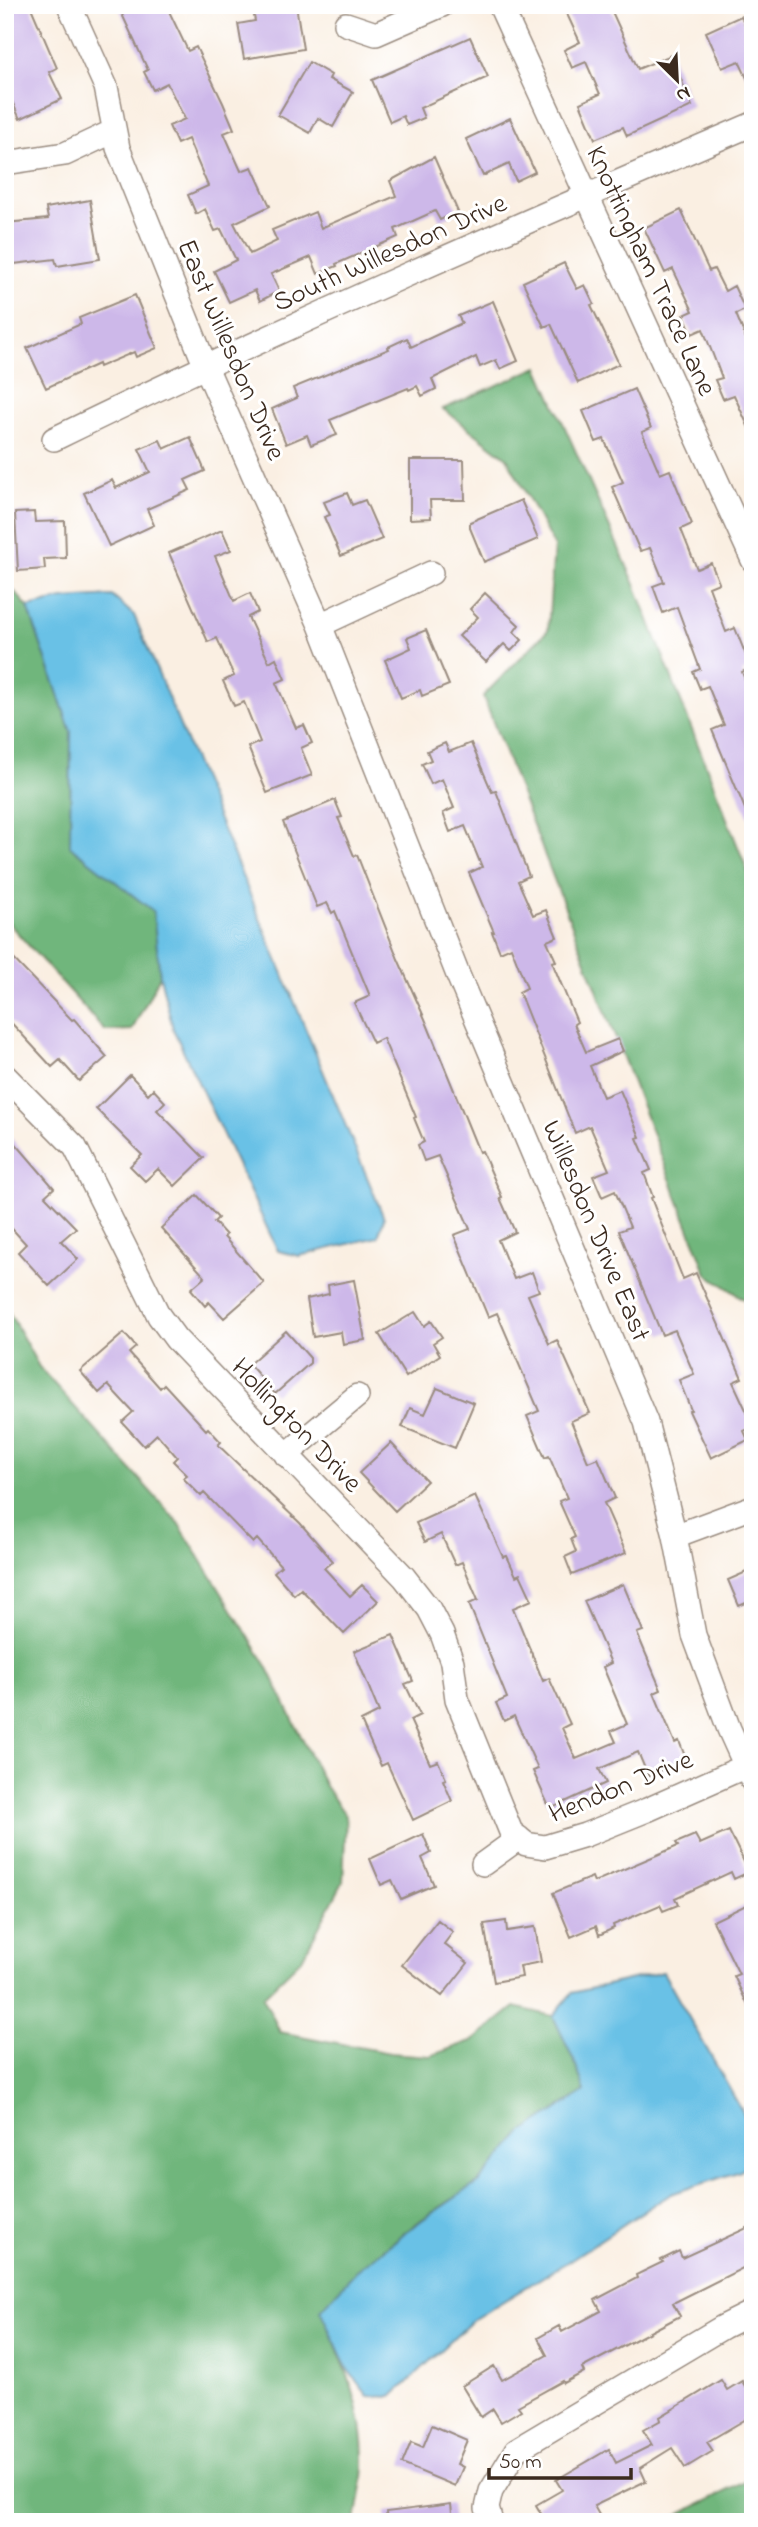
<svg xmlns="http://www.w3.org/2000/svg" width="758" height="2527" font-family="'Indie Flower',sans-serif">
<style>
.forest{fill:#6fb67b;stroke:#55704c;stroke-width:2}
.water{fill:#69c1e6;stroke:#527682;stroke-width:2}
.building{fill:#cdb8e9}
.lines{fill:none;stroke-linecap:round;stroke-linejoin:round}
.street-casing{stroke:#9a8c80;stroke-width:26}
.street{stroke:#fff;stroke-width:23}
.labels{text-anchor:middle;stroke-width:6;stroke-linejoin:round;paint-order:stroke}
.street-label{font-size:28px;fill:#3b2a1e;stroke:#fff}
</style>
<rect width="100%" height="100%" fill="#fff"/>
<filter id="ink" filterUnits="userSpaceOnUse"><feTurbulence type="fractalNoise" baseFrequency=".0143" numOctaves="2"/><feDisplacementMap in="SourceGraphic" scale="14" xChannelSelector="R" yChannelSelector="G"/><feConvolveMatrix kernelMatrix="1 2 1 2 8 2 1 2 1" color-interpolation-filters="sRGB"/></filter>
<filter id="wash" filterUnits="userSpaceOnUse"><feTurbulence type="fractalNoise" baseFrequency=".00686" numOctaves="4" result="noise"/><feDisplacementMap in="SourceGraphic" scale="28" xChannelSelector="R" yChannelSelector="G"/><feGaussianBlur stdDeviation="1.57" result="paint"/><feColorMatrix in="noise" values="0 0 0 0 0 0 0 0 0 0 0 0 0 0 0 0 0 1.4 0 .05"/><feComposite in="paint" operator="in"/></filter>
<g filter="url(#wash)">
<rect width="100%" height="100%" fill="#faefe2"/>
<path class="forest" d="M538,367L634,582L753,885V1305L707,1274L483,696L548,630L554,546L507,458L443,409Z
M5,581L28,607L71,732L70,846L153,911L160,976L132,1030L105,1031L5,919Z
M5,1305L39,1367L177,1521L267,1666L325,1786L346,1816L343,1882L302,1959L263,1997L280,2032L390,2053L430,2056L474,2040L515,2007L553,2016L575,2063L585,2091L522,2133L479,2182L421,2220L356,2271L321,2310C342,2358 365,2408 364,2462C364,2481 359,2502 356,2522H5Z
M753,2478V2522H664Z"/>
<path class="water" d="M112,596L134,615L384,1218L378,1237L299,1256L278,1251L173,1029L160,976L153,911L70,846L71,732L28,607L63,599Z
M663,1972L749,2123L751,2159L741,2171L668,2195L564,2264L474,2319L392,2397L368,2396L348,2370L320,2310L356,2271L422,2220L479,2182L522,2133L585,2091L575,2063L553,2016L572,1993Z"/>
<g id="blocks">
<path class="building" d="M5,5H30L57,68L49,72L62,99L20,119L5,86Z
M130,5H166L188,51L196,47L223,103L234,129L224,133L241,171L252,167L270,206L234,223L250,254L277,241L272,230L315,212L321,228L396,196L390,181L434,157L458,212L440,220L435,211L395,229L398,237L336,264L337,266L318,274L311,257L271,274L279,291L260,301L255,290L229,302L214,271L236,260L221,229L215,231L205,209L196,214L188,195L208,186L188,139L177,144L169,126L185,119L167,83L153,90L144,72L148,70L120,10Z
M252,5H296L303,49L244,59L238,24L255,21Z
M581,5H609L638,69L671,55L692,106L627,136L623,127L595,139L580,103L600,94L586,62L572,68L564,50L580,42L566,12Z
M741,16L753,42V91L739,61L722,68L706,32Z
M470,37L488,77L420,108L424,118L407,125L403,116L390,122L372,80Z
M309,62L331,75L329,79L353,92L333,127L318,118L310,133L278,115Z
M510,118L535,172L516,181L509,164L483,176L466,139Z
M90,200L100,259L57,266L55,259L5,265V223L48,219L46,208Z
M681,210L709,271L714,269L725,291L734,286L745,310L736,314L753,356V437L734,395L723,399L715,380L722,378L703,329L692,334L684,315L693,311L673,269L665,273L644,228Z
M564,263L577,289L585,285L594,304L591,305L619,364L578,383L551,324L544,327L523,282Z
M135,295L157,348L136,357L134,352L99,367L98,364L46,388L27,348L81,324L79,318Z
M493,301L518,361L500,369L496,360L480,367L476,357L432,379L436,389L422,396L417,386L409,390L408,388L330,420L337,435L311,445L307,435L286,444L272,409L297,398L293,388L389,349L388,347L407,338L411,347L462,323L458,316Z
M634,389L651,428L642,432L660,474L670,470L692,524L681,529L697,569L711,563L719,583L709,587L726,632L735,628L751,668L742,672L753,699V828L712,730L724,725L708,686L700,689L693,672L700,669L677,607L663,613L653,586L664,582L650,548L640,551L612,487L623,482L604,439L596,442L583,411Z
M190,437L205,471L185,480L190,490L147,509L154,525L109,546L84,493L112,480L116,488L150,472L139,449L160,440L164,449Z
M410,460H464L465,500H430L431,518L410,519Z
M347,493L352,505L365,500L382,539L341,556L324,517L330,515L324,502Z
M521,500L538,539L484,562L470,528V522Z
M34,512L35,522L65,521L66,558L44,559L45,569L18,571L15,513Z
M222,530L231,550L215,556L234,601L250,593L258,612L248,617L269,662L276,658L285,679L276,683L296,728L304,725L312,743L301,748L312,775L267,793L248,747L260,742L244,702L234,706L223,681L234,676L217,638L208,642L169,553Z
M485,593L519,625L514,632L522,640L511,651L504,644L486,662L459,636L478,617L470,609Z
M426,630L449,685L422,696L420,690L401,698L385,660L411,648L407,638Z
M445,743L449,752L471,743L492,792L496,791L529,876L518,881L533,915L546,910L557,937L547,941L556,961L552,962L577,1022L574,1024L586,1052L618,1039L623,1051L590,1066L603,1097L620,1090L640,1137L637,1138L651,1170L644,1173L653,1197L651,1198L683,1279L696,1273L742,1378L733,1382L753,1425V1427L744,1431L748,1440L711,1458L689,1411L691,1410L679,1380L694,1374L675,1330L662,1335L619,1231L630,1227L615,1191L602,1197L593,1176L609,1170L590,1126L575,1133L519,992L527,988L511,947L500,952L492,932H494L469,873L482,867L465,826L450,832L443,813L454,808L442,779L431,784L422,764L431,760L427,751Z
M335,800L342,817L338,818L354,856L357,855L398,959L425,1019L479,1152L482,1151L502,1197L500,1198L515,1232L498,1240L514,1279L532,1272L539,1291L528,1295L549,1344L557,1340L590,1413L571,1421L588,1462L598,1458L615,1498L604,1503L626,1553L572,1575L565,1557L576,1552L571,1539L575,1537L559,1501L567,1498L549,1456L545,1458L527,1416L539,1411L497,1313L488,1317L454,1235L470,1229L438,1156L424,1161L418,1145L424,1142L414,1118L416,1117L383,1038L373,1043L354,1003L370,996L335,911L332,913L327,903L317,907L283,822Z
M5,950L72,1020L74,1019L107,1057L79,1081L60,1060L52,1067L5,1016Z
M130,1075L148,1094L153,1089L165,1102L157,1110L204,1158L175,1186L158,1169L145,1181L130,1166L142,1155L96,1109Z
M5,1131L54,1188L45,1196L76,1228L61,1241L78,1259L49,1286L18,1252L26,1244L5,1221Z
M197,1195L218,1218L214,1222L226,1235L224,1237L264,1283L224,1318L209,1302L205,1306L191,1289L205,1277L161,1228Z
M354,1280L365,1340L343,1344L341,1332L313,1337L307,1299L329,1294L328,1285Z
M415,1312L424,1326L431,1321L442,1337L433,1343L440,1355L406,1377L379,1334Z
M286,1331L310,1358V1363L275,1394L249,1364Z
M124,1333L136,1347L129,1353L160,1388L164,1384L206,1430L208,1428L221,1442L218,1445L300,1523L333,1561L324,1568L350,1596L362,1585L378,1601L344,1634L301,1589L294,1595L274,1572L281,1566L257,1539L253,1543L204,1493L201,1496L183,1478L187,1475L173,1461L177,1457L157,1434L144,1446L122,1422L133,1412L108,1385L99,1393L80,1371Z
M437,1388L474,1403L455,1448L402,1427L410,1408L425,1414Z
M391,1443L427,1481L395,1511L359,1473Z
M475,1496L503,1557L507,1556L516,1576L520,1574L532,1600L513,1608L543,1681L549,1678L570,1724L562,1728L576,1759L616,1742L611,1731L627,1724L603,1667L611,1663L584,1601L623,1584L643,1631L637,1633L661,1690L654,1693L675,1743L679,1741L686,1759L648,1776L638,1752L599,1769L606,1783L550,1809L533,1771L538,1769L514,1716L504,1721L496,1703L507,1698L469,1604L478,1600L462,1562L455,1565L441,1534L425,1542L416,1523Z
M753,1569V1600L739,1606L728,1580Z
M393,1635L413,1681L405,1684L420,1715L410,1720L430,1764L438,1761L446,1779L443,1780L452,1801L413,1820L387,1763L381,1766L361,1721L379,1712L354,1651Z
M729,1831L749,1872L734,1879L731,1872L675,1898L678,1905L663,1911L660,1905L613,1925L614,1928L599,1935L596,1926L571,1937L553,1893L592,1877L594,1882L678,1846L676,1843L695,1835L700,1844Z
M423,1834L431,1853L422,1858L434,1885L401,1899L392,1880L381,1885L370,1859Z
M746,1905L753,1918V2016L734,1976L739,1974L713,1921Z
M438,1920L453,1932L444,1944L468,1963L442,1996L402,1965Z
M506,1921L507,1931L535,1927L541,1962L520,1966L522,1977L494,1982L484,1924Z
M749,2227L753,2235V2263L673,2303L680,2316L582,2368L584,2372L564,2383L563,2381L518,2406L521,2410L501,2422L493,2409L481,2417L462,2386L494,2366L502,2380L547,2355L538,2338L559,2326L562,2332L601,2311L595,2300L637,2278L636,2275L663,2262L661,2260L679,2251L682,2258Z
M721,2380L727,2390L742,2381L753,2400V2415L707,2442L713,2451L685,2468L672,2448L640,2468L646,2481L594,2506L603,2522H546L536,2505L562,2490L556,2480L609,2449L616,2463L652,2445L643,2430L661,2420L660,2417Z
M432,2425L467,2440L457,2464L463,2467L455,2486L402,2464L411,2442L423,2447Z
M451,2504L453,2522H387L386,2512Z"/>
</g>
</g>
<g filter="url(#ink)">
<use href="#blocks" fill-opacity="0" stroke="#9a8c80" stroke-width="2"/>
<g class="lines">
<defs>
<path id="street" d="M69,5L106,87L118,148L205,365L320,625L458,975L646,1422L675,1536L694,1635L729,1729L753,1782
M500,5L753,560
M346,24L376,34L442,5
M5,163L65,154L114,131
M54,439C283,327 518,225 753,124
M320,625L431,573
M5,1076L75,1147L159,1316L176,1339L404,1577L429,1609L442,1634L452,1662L457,1699L511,1832L526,1844L545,1847L585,1835L647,1810L753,1763
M286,1455L357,1396
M675,1536L753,1507
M483,1864L519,1838
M491,2522L487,2508L491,2491L516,2450L723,2327L753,2312"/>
</defs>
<use href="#street" class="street-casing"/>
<use href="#street" class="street"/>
</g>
</g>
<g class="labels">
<g class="street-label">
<text transform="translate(389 251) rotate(-24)" y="10">South Willesdon Drive</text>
<text transform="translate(653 270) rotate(65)" y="10">Knottingham Trace Lane</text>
<text transform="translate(233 349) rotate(67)" y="10">East Willesdon Drive</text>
<text transform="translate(598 1230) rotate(67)" y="10">Willesdon Drive East</text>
<text transform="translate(298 1424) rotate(46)" y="10">Hollington Drive</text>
<text transform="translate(620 1785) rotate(-22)" y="10">Hendon Drive</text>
</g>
</g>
<rect width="758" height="2527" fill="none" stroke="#fff" stroke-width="28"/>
<g transform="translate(677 80) rotate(156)" stroke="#ffffff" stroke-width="5" paint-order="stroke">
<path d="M0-5L12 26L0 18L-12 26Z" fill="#3b2a1e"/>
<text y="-10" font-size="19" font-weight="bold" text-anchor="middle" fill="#3b2a1e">N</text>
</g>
<path d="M489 2468v10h142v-10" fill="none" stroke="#3b2a1e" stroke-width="3.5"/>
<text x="499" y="2468" font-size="21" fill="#3b2a1e" stroke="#ffffff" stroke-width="5" paint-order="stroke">50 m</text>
</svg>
